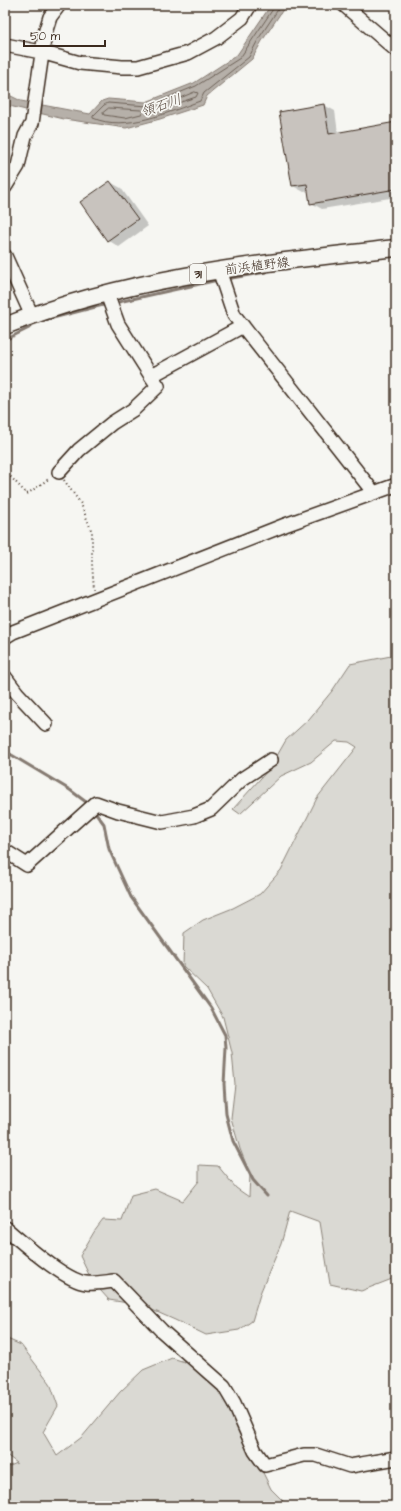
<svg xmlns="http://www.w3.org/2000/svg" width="401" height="1511" font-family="'Architects Daughter','Klee One',sans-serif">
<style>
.green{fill:#dad9d3;stroke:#8a8278}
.water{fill:#b6b0a9;stroke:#857a71}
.shadow{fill:#0003}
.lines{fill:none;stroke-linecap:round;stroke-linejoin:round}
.shore{stroke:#6c6056;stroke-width:1}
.stream{stroke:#857a71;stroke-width:3}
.building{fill:#c8c3be;stroke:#3b2a1e}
.minor-casing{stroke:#3b2a1e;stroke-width:16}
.major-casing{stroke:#3b2a1e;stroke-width:19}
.path{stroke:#3b2a1e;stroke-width:2;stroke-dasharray:1 3;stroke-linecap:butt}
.minor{stroke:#f6f6f2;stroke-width:13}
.major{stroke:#f6f6f2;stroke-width:16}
.labels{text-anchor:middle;stroke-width:3.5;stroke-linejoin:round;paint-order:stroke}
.shield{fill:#f6f6f2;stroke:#73675e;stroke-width:1}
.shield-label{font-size:12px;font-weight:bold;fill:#3b2a1e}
.street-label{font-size:13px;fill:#3b2a1e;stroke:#f6f6f2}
.water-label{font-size:14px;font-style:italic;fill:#605248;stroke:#f6f6f2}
</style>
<rect width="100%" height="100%" fill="#f6f6f2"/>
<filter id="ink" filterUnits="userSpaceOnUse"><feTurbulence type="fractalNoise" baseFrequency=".025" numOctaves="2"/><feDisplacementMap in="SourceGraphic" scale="8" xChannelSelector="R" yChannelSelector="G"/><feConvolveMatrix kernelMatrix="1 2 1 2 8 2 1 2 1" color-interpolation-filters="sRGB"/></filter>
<g filter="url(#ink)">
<path class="green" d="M396,655V1280L392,1279L361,1291L330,1284L320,1222L290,1211L281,1244L261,1291L252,1321L239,1330L206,1335L175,1320L141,1305L109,1300L92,1281L80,1256L94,1232L103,1220L122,1221L131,1195L155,1189L183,1201L199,1181V1165L218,1166L236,1188L249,1197L250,1174L240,1149L231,1118L235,1084L232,1053L223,1017L207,989L183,966L184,933L203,920L233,908L260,894L281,870L317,798L357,747L349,742L336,741L311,762L281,776L240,814L233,809L242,799L270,768L286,740L309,719L332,691L350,664Z
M5,1338L21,1345L50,1383L58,1406L43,1432L57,1456L82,1437L120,1392L143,1370L172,1358L201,1367L221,1391L244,1434L271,1489L288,1506H5V1468L17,1463L5,1454Z"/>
<path class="water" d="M271,5H286L262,41L252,59L207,96L203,105L160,119L126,128L64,119L5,105V93L21,101L90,114L102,101L108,99L146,102L194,83L237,55Z"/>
<path class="shadow" d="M324,105L335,111L338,133L396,123V197L322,209L311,203L309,191L304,192L293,186Z
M110,182L121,188L148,226L119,247L108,240L81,203Z"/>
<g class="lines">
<path class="shore" d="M274,5L273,9L240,58L196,86L147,106L108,103L104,105L93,116V118C125,132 169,112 200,101L204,93L249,57L259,38L281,5
M195,92L198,93L196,97L172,105L170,104L171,102Z
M109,108L141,110L143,113L141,114L125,118L104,115L103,113Z"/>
<path class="stream" d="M226,279L266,272
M114,303L218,280
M45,320L107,304
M5,340L29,328L31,323
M5,751L70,790L90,805
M93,809L104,824L109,849L131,897L211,1008L225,1035L226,1048L224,1084L226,1114L233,1141L253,1180L267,1196"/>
</g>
<path class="building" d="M324,104L329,134L396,122V189L310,204L307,184L292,186L279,112Z
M110,181L138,219L107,241L80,202Z"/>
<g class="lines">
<defs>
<path id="minor" d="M344,5L396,50
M5,45L41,52L80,63L122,67H138L188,53L216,38L242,18L250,5
M5,187L18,166L25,136L32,123L45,33L50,17L59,5
M5,256L32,316
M219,270L234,315L374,493
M107,294L118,324L151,376L243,326
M59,472L79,450L112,423L134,409L158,386L151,376
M5,637L13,632L285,525L396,485
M5,677L17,693L46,724
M5,851L27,865L96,803L118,811L162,822L194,816L211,809L242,779L271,760
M5,1228C22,1242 65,1281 86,1283C95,1284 105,1282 114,1281L162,1331L224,1386L234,1403L255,1451L265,1465L304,1455H316L350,1466L396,1458"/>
<path id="major" d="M5,326C129,276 264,263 396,248"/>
</defs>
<use href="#minor" class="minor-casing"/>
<use href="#major" class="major-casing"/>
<path class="path" d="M5,471L27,494L50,478
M64,480L81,504L92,532V564L94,589"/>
<use href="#minor" class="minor"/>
<use href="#major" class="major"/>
</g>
</g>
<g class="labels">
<rect class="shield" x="190" y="264" width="16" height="20" rx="3"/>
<g class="shield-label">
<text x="198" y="278">31</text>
</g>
<g class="street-label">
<text transform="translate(257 265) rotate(-7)" y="5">前浜植野線</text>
</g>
<g class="water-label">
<text transform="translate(161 105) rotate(-19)" y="5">領石川</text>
</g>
</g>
<rect width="401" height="1511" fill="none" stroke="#f6f6f2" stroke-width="20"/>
<rect x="10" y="10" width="381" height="1491" fill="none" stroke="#3b2a1e" stroke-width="1.5" filter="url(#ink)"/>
<path d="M24 40v6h81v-6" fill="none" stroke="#3b2a1e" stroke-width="2"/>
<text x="30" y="40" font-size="12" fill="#3b2a1e" stroke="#f6f6f2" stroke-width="3" paint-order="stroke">50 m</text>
</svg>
